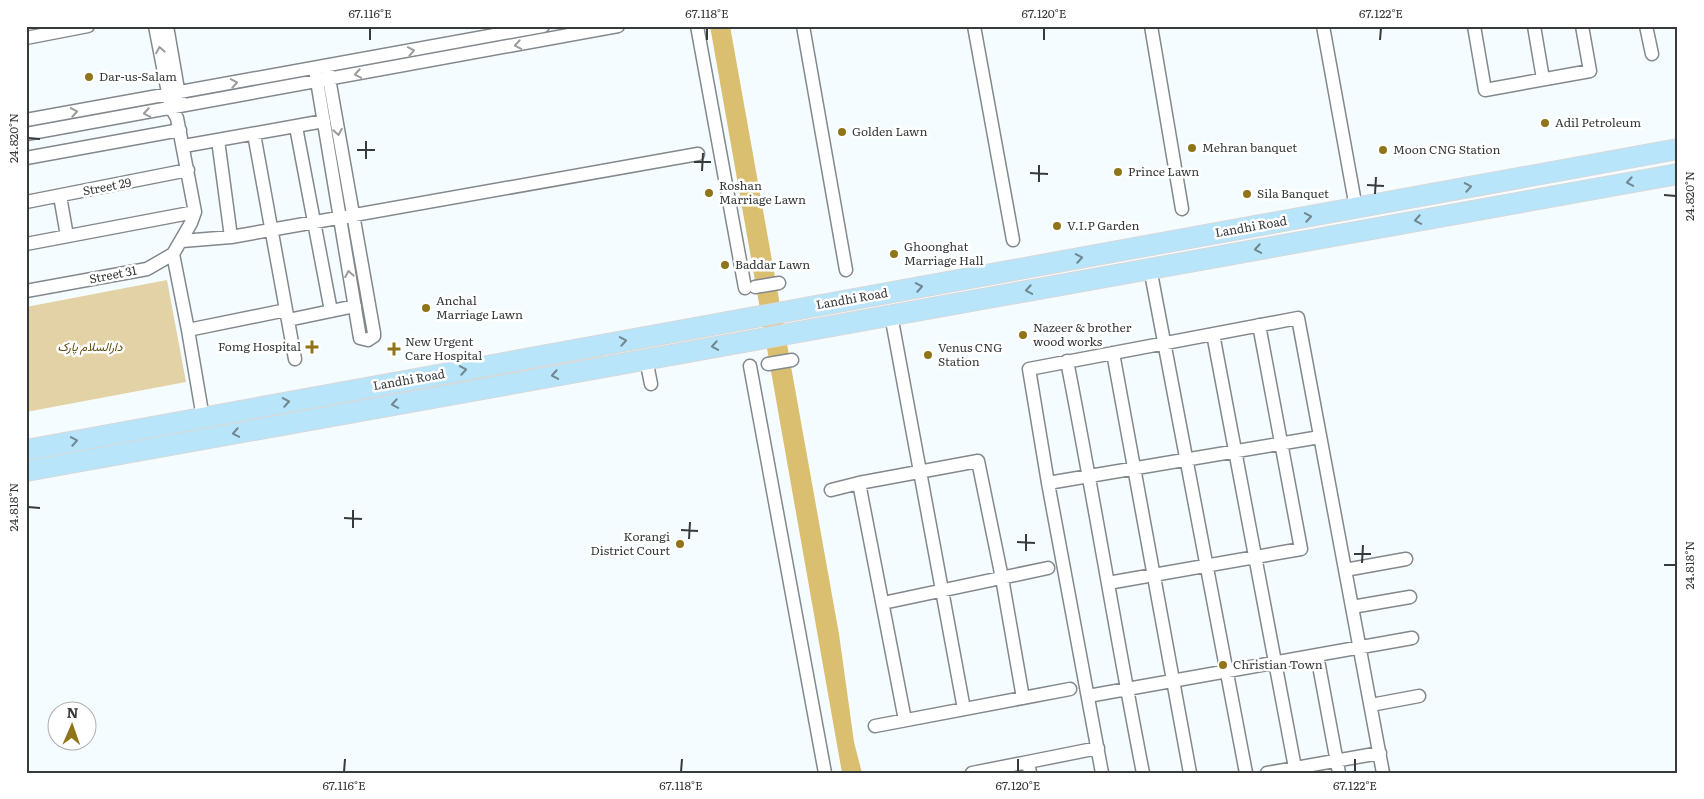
<svg xmlns="http://www.w3.org/2000/svg" width="1704" height="799" font-family="Literata,Vazirmatn,serif">
<style>
.green{fill:#e3d2a5}
.water{fill:#dbbf70}
.lines{fill:none;stroke-linecap:round;stroke-linejoin:round}
.street-casing{stroke:#82888b;stroke-width:15}
.primary-casing{stroke:#d7d8d8;stroke-width:22}
.street{stroke:#fff;stroke-width:12}
.primary{stroke:#b8e5fa;stroke-width:20}
.oneway{stroke:#9b9c9d}
.oneway2{stroke:#718791}
.ticks{fill:none;stroke:#373a3b;stroke-width:2}
.poi-dot{fill:#907419;stroke:#fff;stroke-width:2}
.labels{text-anchor:middle;stroke-width:5;stroke-linejoin:round;paint-order:stroke}
.poi-label{font-size:12px;fill:#373a3b;stroke:#fff;text-anchor:start}
.street-label{font-size:12px;fill:#373a3b;stroke:#fff}
.park-label{font-size:12px;font-style:italic;fill:#604d0f;stroke:#fff}
.neatline{fill:none;stroke:#373a3b;stroke-width:2}
.ticks-label{font-size:12px;text-anchor:middle;fill:#373a3b}
</style>
<rect width="100%" height="100%" fill="#f5fcff"/>
<path class="green" d="M167,280L186,382L26,412V307Z"/>
<path class="water" d="M710,26H730L839,634L854,742L862,773H842Z"/>
<g class="lines">
<defs>
<path id="street" d="M167,26L180,101
M697,26L745,288
M803,26L846,270
M974,26L1013,240
M1151,26L1182,209
M1323,26L1356,208
M1474,26L1485,90L1590,71L1582,26
M1534,26L1543,79
M1646,26L1652,54
M26,38L88,26
M315,69L360,338L368,340L374,336V333L327,67
M26,120L543,26
M296,127L331,311
M26,134L618,26
M254,134L295,359
M218,140L231,237
M184,146L324,121
M26,158L180,130
M60,196L67,236
M26,202L188,170
M182,241L231,237L698,154
M26,244L195,212
M173,254L188,330L203,418
M1150,268L1246,773
M755,287L779,283
M26,291L147,269L173,254L191,223L195,212L177,118L171,108L155,26
M891,315L964,709
M288,320L355,306
M188,330L286,310
M1213,334L1296,773
M1113,353L1190,773
M646,359L651,384
M1067,361C1094,498 1116,636 1143,773
M768,364L792,360
M750,366L825,773
M859,483L905,720
M1048,483L1320,437
M831,490L859,483L978,461L1002,578L1023,698
M1345,570L1406,559
M1108,583L1301,549L1259,325
M883,603L1048,568
M1352,607L1410,597
M1317,655L1339,773
M1088,696L1412,638
M1371,705L1419,696
M875,726L1070,689
M972,773L1028,762
M1030,773L1028,762L1098,748
M1102,773L1048,483L1029,369L1298,318L1383,773
M1267,773L1380,753"/>
<path id="primary" d="M26,450L1678,149
M26,471L1678,174"/>
</defs>
<use href="#street" class="street-casing"/>
<use href="#primary" class="primary-casing"/>
<use href="#street" class="street"/>
<use href="#primary" class="primary"/>
</g>
<defs><path id="oneway-chevron" d="M-2-3.5L2.5 0L-2 3.5" fill="none" stroke-width="1.6" stroke-linecap="round" stroke-linejoin="round" transform="scale(1.25)"/></defs>
<g class="oneway">
<use href="#oneway-chevron" transform="translate(518 45) rotate(170)"/>
<use href="#oneway-chevron" transform="translate(160 50) rotate(-100)"/>
<use href="#oneway-chevron" transform="translate(411 51) rotate(-11)"/>
<use href="#oneway-chevron" transform="translate(358 74) rotate(170)"/>
<use href="#oneway-chevron" transform="translate(234 83) rotate(-10)"/>
<use href="#oneway-chevron" transform="translate(74 112) rotate(-10)"/>
<use href="#oneway-chevron" transform="translate(147 113) rotate(170)"/>
<use href="#oneway-chevron" transform="translate(338 132) rotate(80)"/>
<use href="#oneway-chevron" transform="translate(349 274) rotate(-100)"/>
</g>
<g class="oneway2">
<use href="#oneway-chevron" transform="translate(1630 182) rotate(170)"/>
<use href="#oneway-chevron" transform="translate(1468 187) rotate(-10)"/>
<use href="#oneway-chevron" transform="translate(1308 217) rotate(-10)"/>
<use href="#oneway-chevron" transform="translate(1418 220) rotate(170)"/>
<use href="#oneway-chevron" transform="translate(1258 249) rotate(170)"/>
<use href="#oneway-chevron" transform="translate(1079 258) rotate(-10)"/>
<use href="#oneway-chevron" transform="translate(919 287) rotate(-10)"/>
<use href="#oneway-chevron" transform="translate(1029 290) rotate(170)"/>
<use href="#oneway-chevron" transform="translate(623 341) rotate(-10)"/>
<use href="#oneway-chevron" transform="translate(715 346) rotate(170)"/>
<use href="#oneway-chevron" transform="translate(463 370) rotate(-10)"/>
<use href="#oneway-chevron" transform="translate(555 375) rotate(170)"/>
<use href="#oneway-chevron" transform="translate(286 402) rotate(-10)"/>
<use href="#oneway-chevron" transform="translate(395 404) rotate(170)"/>
<use href="#oneway-chevron" transform="translate(236 433) rotate(170)"/>
<use href="#oneway-chevron" transform="translate(74 441) rotate(-10)"/>
</g>
<path class="ticks" d="M370,40V28M707,40V28M1044,40V28M1380,40L1381,28M28,138L40,139M357,150H375M366,159V141M694,162H711M702,171L703,153M1030,173L1048,174M1039,182V165M1367,185L1384,186M1375,194L1376,177M1664,195L1676,196M28,507L40,508M344,518L362,519M353,528V510M681,530L698,531M689,539L690,522M1017,542L1035,543M1026,551V534M1354,554H1371M1362,563L1363,545M1664,565H1676M344,772L345,759M681,772L682,759M1018,772V759M1355,772V759"/>
<g class="poi-dot">
<circle cx="89" cy="77" r="5"/>
<circle cx="1545" cy="123" r="5"/>
<circle cx="842" cy="132" r="5"/>
<circle cx="1192" cy="148" r="5"/>
<circle cx="1383" cy="150" r="5"/>
<circle cx="1118" cy="172" r="5"/>
<circle cx="709" cy="193" r="5"/>
<circle cx="1247" cy="194" r="5"/>
<circle cx="1057" cy="226" r="5"/>
<circle cx="894" cy="254" r="5"/>
<circle cx="725" cy="265" r="5"/>
<circle cx="426" cy="308" r="5"/>
<circle cx="1023" cy="335" r="5"/>
<path d="M309.5 339.5h5v5h5v5h-5v5h-5v-5h-5v-5h5z"/>
<path d="M391.5 341.5h5v5h5v5h-5v5h-5v-5h-5v-5h5z"/>
<circle cx="928" cy="355" r="5"/>
<circle cx="680" cy="544" r="5"/>
<circle cx="1223" cy="665" r="5"/>
</g>
<g class="labels">
<g class="poi-label">
<text x="99" y="81">Dar-us-Salam</text>
<text x="1555" y="127">Adil Petroleum</text>
<text x="852" y="136">Golden Lawn</text>
<text x="1202" y="152">Mehran banquet</text>
<text x="1393" y="154">Moon CNG Station</text>
<text x="1128" y="176">Prince Lawn</text>
<text x="719" y="190">Roshan<tspan x="719" dy="14">Marriage Lawn</tspan></text>
<text x="1257" y="198">Sila Banquet</text>
<text x="1067" y="230">V.I.P Garden</text>
<text x="904" y="251">Ghoonghat<tspan x="904" dy="14">Marriage Hall</tspan></text>
<text x="735" y="269">Baddar Lawn</text>
<text x="436" y="305">Anchal<tspan x="436" dy="14">Marriage Lawn</tspan></text>
<text x="1033" y="332">Nazeer &amp; brother<tspan x="1033" dy="14">wood works</tspan></text>
<text x="405" y="346">New Urgent<tspan x="405" dy="14">Care Hospital</tspan></text>
<text x="301" y="351" text-anchor="end">Fomg Hospital</text>
<text x="938" y="352">Venus CNG<tspan x="938" dy="14">Station</tspan></text>
<text x="670" y="541" text-anchor="end">Korangi<tspan x="670" dy="14">District Court</tspan></text>
<text x="1233" y="669">Christian Town</text>
</g>
<g class="street-label">
<text transform="translate(107 187) rotate(-11)" y="4">Street 29</text>
<text transform="translate(1251 227) rotate(-10)" y="4">Landhi Road</text>
<text transform="translate(113 275) rotate(-11)" y="4">Street 31</text>
<text transform="translate(852 299) rotate(-10)" y="4">Landhi Road</text>
<text transform="translate(409 380) rotate(-10)" y="4">Landhi Road</text>
</g>
<g class="park-label">
<text x="90" y="351">دارالسلام پارک</text>
</g>
</g>
<rect width="1704" height="799" fill="none" stroke="#ffffff" stroke-width="55"/>
<g transform="translate(72 726) rotate(2)"><circle r="24" fill="#ffffff" stroke="#afb0b1"/>
<path d="M0-4L9 19L0 12L-9 19Z" fill="#907419"/>
<text y="-8" font-size="14" font-weight="bold" text-anchor="middle" fill="#373a3b">N</text>
</g>
<rect x="28" y="28" width="1648" height="744" class="neatline"/>
<g class="ticks-label">
<text x="370" y="18">67.116°E</text>
<text x="707" y="18">67.118°E</text>
<text x="1044" y="18">67.120°E</text>
<text x="1381" y="18">67.122°E</text>
<text transform="translate(14 138) rotate(-90)" y="4">24.820°N</text>
<text transform="translate(1690 196) rotate(-90)" y="4">24.820°N</text>
<text transform="translate(14 507) rotate(-90)" y="4">24.818°N</text>
<text transform="translate(1690 565) rotate(-90)" y="4">24.818°N</text>
<text x="344" y="790">67.116°E</text>
<text x="681" y="790">67.118°E</text>
<text x="1018" y="790">67.120°E</text>
<text x="1355" y="790">67.122°E</text>
</g>
</svg>
